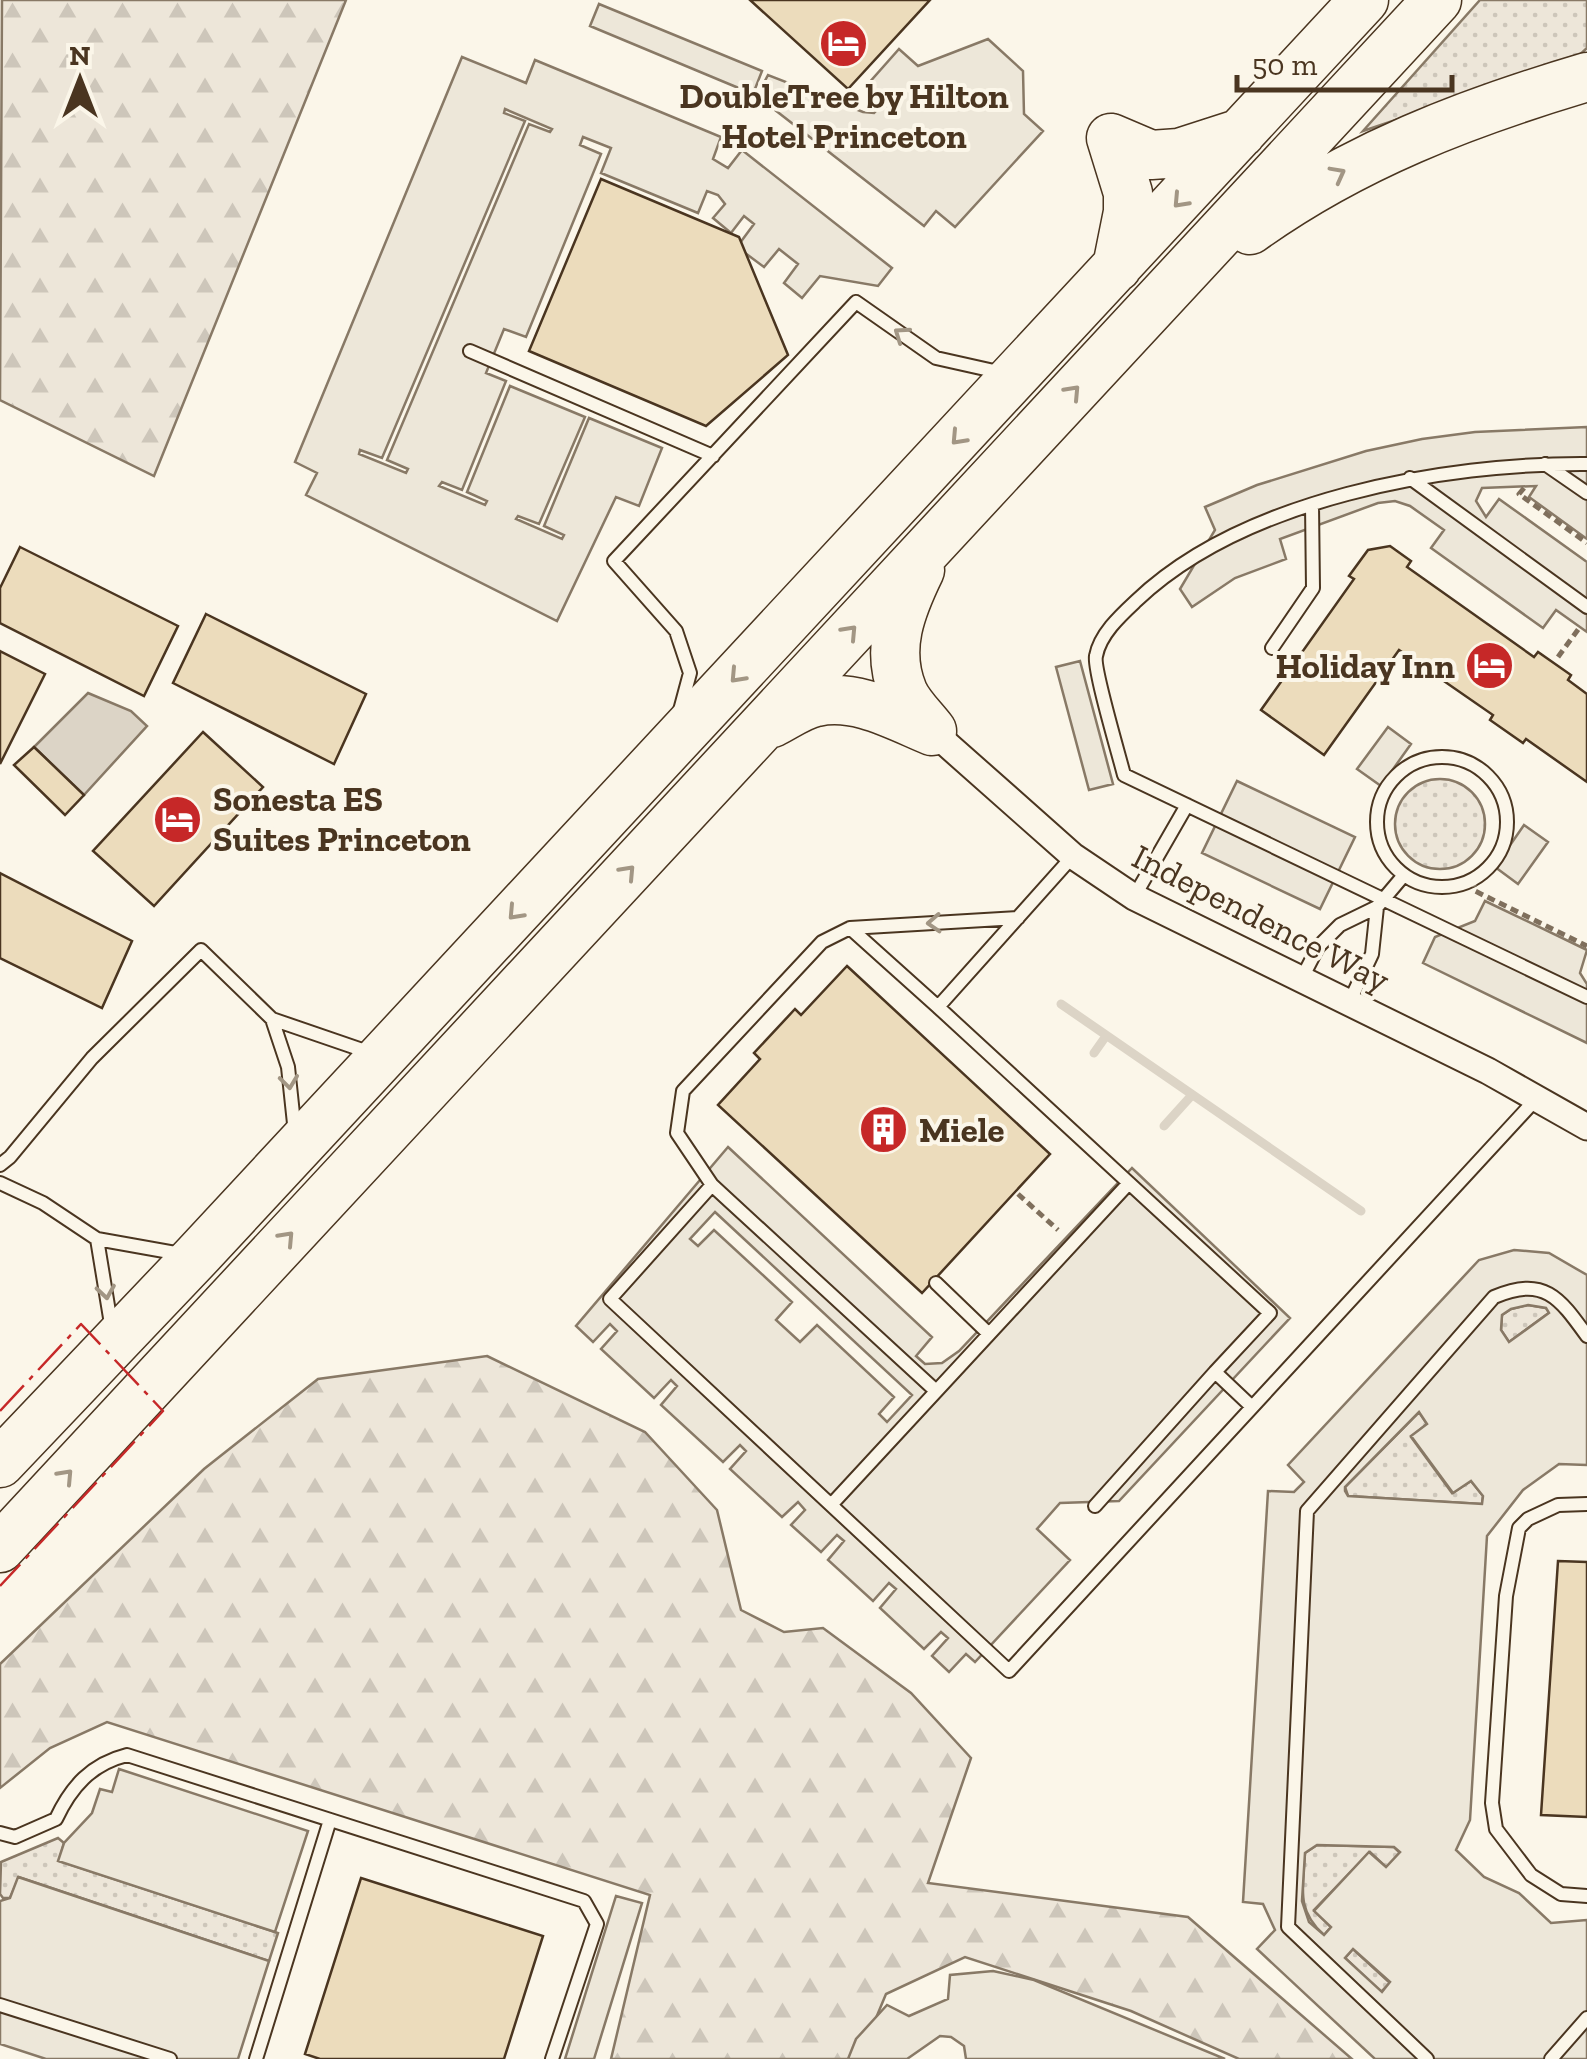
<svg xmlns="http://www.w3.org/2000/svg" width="1587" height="2059" font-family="'Zilla Slab',serif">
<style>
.grass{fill:url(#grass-dots);stroke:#887966;stroke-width:2.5}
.forest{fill:url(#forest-firs);stroke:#887966;stroke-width:2.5}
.parking{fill:#ede7d9;stroke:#887966;stroke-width:2.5;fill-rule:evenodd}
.water{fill:#dcd4c6;stroke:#887966;stroke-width:2.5}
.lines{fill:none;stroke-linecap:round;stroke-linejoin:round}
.stream{stroke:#dcd4c6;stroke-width:9}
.building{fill:#ecdcbc;stroke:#4a3520;stroke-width:2.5}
.lane-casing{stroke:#4a3520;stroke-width:16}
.street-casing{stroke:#4a3520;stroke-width:29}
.highway-casing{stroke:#4a3520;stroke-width:51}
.path{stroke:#7f6f5c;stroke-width:5;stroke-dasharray:8 5;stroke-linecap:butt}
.lane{stroke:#fbf6e9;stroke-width:12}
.street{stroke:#fbf6e9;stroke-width:25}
.highway{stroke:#fbf6e9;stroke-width:48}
.power{stroke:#c62828;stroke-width:2.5;stroke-dasharray:35 8 5 8;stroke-linecap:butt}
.oneway{stroke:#a29684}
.labels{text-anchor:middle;stroke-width:8;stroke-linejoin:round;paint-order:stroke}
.poi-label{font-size:35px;font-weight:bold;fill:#4a3520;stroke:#fbf6e9;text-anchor:start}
.street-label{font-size:35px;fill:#4a3520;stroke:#fbf6e9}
</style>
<defs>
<pattern id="grass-dots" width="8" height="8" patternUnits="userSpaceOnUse" patternTransform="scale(2.5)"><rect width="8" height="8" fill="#ede6d9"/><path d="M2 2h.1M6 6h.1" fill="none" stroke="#cdc6ba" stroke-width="1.8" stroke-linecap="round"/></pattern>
<pattern id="forest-firs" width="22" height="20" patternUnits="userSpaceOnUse" patternTransform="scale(2.5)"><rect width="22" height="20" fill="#ede6d9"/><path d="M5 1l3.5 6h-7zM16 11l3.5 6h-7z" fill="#cdc6ba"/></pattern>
</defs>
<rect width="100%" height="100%" fill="#fbf6e9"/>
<path class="grass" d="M1480,0H1587V48L1574,60L1363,131Z
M1395 824a45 45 0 1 1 90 0a45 45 0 1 1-90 0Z
M1528,1305L1546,1308L1550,1312L1509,1342L1501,1330L1502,1315L1511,1309Z
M1419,1412L1427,1424L1411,1437L1452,1493L1471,1481L1483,1496L1482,1504L1348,1496L1345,1487Z
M58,1838L64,1843L59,1861L278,1933L269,1961L19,1877L10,1898H3L0,1894L1,1862Z
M1317,1845L1394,1847L1400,1853L1387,1868L1370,1852L1314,1910L1331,1927L1324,1935C1296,1910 1303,1888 1305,1853Z
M1353,1949L1390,1983L1381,1992L1345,1958Z"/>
<path class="forest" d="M2,0H346L154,476L0,400Z
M487,1356L645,1432L717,1510L741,1610L784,1632L823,1628L911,1693L971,1758L928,1883L1188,1917L1352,2059H1239L1131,2011L965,1957L886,1994L859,2059H611L650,1895L107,1722L50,1748L0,1788V1664L204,1469L318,1379Z"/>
<path class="parking" d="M599,4L762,71L753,94L590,26Z
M988,39L1023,71L1024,114L1043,131L955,227L936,211L924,226L757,96L768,75L863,112L874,113L882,105V99L868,84L899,49L918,66Z
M462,57L526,83L535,60L721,137L713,159L728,168L742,150L892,268L878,286L820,276L802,298L784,283L798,264L779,249L764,267L737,247L754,224L744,216L731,233L713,218L725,204L718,195L707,191L698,213L601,173L611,148L583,137L580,145L601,154L526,337L504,329L486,373L506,381L462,490L442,482L439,486L485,505L487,501L467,492L510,386L585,417L539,524L518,516L516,519L562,539L564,535L544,526L589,418L662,448L639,506L616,497L557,621L306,495L317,473L295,462ZM505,109L552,129L550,132L529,124L387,460L408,469L406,473L359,454L360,450L382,458L525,121L504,113Z
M1587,427V539L1529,497L1536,486L1482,488L1476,501L1486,517L1499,499L1587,562V632L1556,610L1543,628L1431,548L1444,530L1410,506L1395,501L1378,503L1280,539L1286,559L1235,578L1192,607L1180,589L1215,530L1205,507L1257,485L1366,451L1422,439L1475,432Z
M1080,661L1113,784L1089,790L1056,667Z
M1388,727L1411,744L1381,786L1357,769Z
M1237,781L1355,837L1320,909L1202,853Z
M1524,825L1548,842L1518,884L1495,867Z
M1485,901L1587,950L1580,973L1587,984V1043L1423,963L1435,937L1475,921Z
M728,1147L932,1337L916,1356L925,1364L942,1363L959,1351L1132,1168L1290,1318L1119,1501L1060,1503L1037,1529L1070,1560L975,1662L966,1654L949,1672L932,1656L948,1638L941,1632L924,1649L880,1608L896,1589L889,1583L873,1601L828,1560L844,1541L837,1535L821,1552L791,1525L805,1510L798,1502L782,1517L730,1469L746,1451L740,1445L723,1462L661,1405L677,1386L671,1380L654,1398L601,1349L617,1331L610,1324L593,1342L576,1326ZM715,1212L912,1395L887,1422L879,1414L894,1397L817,1325L800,1342L776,1320L792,1302L714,1230L698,1246L690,1239Z
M1514,1250L1549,1253L1587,1275V1465L1559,1464L1523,1490L1487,1536L1470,1820L1456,1850L1484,1877L1519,1893L1551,1923L1587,1920V2059H1375L1257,1949L1275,1930L1263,1904L1243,1902L1268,1491L1294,1492L1304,1482L1288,1465L1479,1260ZM1528,1305L1546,1308L1549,1313L1509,1342L1501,1330L1502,1315L1511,1309ZM1419,1412L1427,1424L1411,1436L1453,1493L1471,1481L1483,1496L1482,1504L1348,1496L1345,1491V1487ZM1317,1845L1394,1847L1400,1852L1386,1867L1369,1852L1314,1911L1331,1927L1324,1935L1309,1922L1302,1901L1305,1853ZM1353,1949L1390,1982L1382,1992L1345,1958Z
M119,1769L308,1831L275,1932L58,1861L64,1843L92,1813L100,1789L112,1792Z
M18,1877L269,1961L238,2059H46L0,2044V1901L10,1898Z
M616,1896L642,1903L594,2059H565Z
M993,1971L1034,1980L1225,2059H966L964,2046L951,2037L940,2036L907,2059H848L856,2039L887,2005L909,2016L948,1999L950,1975Z"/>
<path class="water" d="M88,693L131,711L147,726L84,795L34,747Z"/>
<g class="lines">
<path class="stream" d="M1061,1004L1361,1211
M1094,1053L1106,1036
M1164,1126L1192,1095"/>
</g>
<path class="building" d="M750,0H930L848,89Z
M601,179L739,237L788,355L706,426L529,351Z
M1390,546L1411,561L1407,567L1534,657L1538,652L1571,675L1568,680L1587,694V782L1526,739L1523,743L1490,720L1493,715L1399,650L1324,755L1261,710L1354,579L1349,576L1368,550Z
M20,547L178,626L144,696L0,623V588Z
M206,614L366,694L334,764L173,683Z
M0,651L45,674L0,764Z
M203,732L263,787L154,906L93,851Z
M34,747L84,795L65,815L14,765Z
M0,873L132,941L102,1008L0,958Z
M847,966L1050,1154L922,1293L718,1105L760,1059L754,1053L795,1009L801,1015Z
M1558,1561L1587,1562V1817L1541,1815Z
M361,1878L543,1936L504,2059H320L305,2054Z"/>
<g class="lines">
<defs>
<path id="lane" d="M470,351L713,456
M1545,464L1587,493
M1587,464C1443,463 1243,499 1136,601C1121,615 1100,634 1096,656C1093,668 1119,755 1124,775L1587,997
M1410,478L1587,607
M1272,648L1313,588L1312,505
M679,714L690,673L676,631L614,561L856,302L936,358L1003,373
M1377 822a65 65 0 1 1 130 0a65 65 0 1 1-130 0Z
M1134,897L1187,805
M1018,918L850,928L822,942L683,1091L677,1133L712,1185L610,1299L1009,1671L1537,1098
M850,928L938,1007L1073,856
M1301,980L1318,947L1340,925L1377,907L1404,875
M1349,1003L1372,954L1377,907
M938,1007L1270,1313L1215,1372L1252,1407
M272,1019L288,1067L295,1133
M0,1165L10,1157L92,1058L201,950L272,1019L374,1054
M0,1183L43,1203L97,1239L181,1254
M712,1185L936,1391
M97,1239L112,1330
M936,1283L989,1334
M1587,1504L1558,1505L1528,1519L1519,1528L1506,1596L1492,1803L1496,1829L1531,1875L1561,1894L1587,1896
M831,1505L1129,1183
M1095,1506L1215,1372
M0,1833L15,1837L56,1819C71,1787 91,1764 127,1755L584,1901L597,1924L552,2059
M0,2005L170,2059
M256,2059L330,1820
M1427,2059L1288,1927L1307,1511L1494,1297C1544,1276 1559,1297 1587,1336
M1551,2059L1587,2018"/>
<path id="street" d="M932,731L1073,856L1134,897L1488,1071L1587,1127"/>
<path id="highway" d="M1111,138L1151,155L1179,153L1241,133
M1111,138L1128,193V212L1117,267
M1250,230C1353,156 1466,113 1587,77
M920,570C901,609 885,649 903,692C909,706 923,719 932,731
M772,723C786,716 801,705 816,702C856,693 896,716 932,731
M0,1463L196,1257L1364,0
M0,1548L1437,0"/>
</defs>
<use href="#lane" class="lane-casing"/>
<use href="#street" class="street-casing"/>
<use href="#highway" class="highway-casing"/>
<path class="path" d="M1524,488L1519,494L1587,543
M1558,657L1580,627
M1473,879L1475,891L1587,946
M1018,1194L1058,1230"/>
<use href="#lane" class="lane"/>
<use href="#street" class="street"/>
<use href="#highway" class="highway"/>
<path class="power" d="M0,1411L81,1324L163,1411L0,1586"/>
</g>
<defs><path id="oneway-chevron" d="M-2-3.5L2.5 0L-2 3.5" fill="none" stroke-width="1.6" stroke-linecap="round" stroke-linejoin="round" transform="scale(2.5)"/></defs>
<g class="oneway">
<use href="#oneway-chevron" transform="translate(1338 174) rotate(-28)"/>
<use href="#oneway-chevron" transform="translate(1180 201) rotate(133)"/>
<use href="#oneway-chevron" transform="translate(901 334) rotate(-145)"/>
<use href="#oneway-chevron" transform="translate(1073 392) rotate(-47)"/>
<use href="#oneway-chevron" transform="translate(958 438) rotate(133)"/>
<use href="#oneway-chevron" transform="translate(850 632) rotate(-47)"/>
<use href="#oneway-chevron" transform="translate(737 676) rotate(133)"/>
<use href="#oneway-chevron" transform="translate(628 872) rotate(-47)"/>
<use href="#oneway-chevron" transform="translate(515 913) rotate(133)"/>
<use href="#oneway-chevron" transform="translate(934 923) rotate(177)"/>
<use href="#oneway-chevron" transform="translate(289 1082) rotate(83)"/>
<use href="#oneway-chevron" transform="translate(287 1238) rotate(-47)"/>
<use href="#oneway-chevron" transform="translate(106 1292) rotate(81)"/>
<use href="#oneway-chevron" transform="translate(66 1476) rotate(-47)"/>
</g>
<defs>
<symbol id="hotel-disc" viewBox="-11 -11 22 22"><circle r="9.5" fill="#c62828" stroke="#fbf6e9"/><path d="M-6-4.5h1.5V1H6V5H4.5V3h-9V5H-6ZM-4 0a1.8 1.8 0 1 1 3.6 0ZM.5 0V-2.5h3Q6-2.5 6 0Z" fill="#fff"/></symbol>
<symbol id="building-disc" viewBox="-11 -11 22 22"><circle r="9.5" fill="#c62828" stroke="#fbf6e9"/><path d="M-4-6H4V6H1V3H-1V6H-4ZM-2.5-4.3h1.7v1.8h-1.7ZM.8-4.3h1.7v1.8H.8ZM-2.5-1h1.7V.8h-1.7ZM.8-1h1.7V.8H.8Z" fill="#fff"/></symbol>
</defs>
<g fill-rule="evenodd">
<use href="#hotel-disc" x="816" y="16" width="55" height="55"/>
<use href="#hotel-disc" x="1462" y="638" width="55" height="55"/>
<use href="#hotel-disc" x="150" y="792" width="55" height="55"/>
<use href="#building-disc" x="856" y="1102" width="55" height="55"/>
</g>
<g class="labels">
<g class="poi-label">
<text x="844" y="108" text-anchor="middle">DoubleTree by Hilton<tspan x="844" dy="40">Hotel Princeton</tspan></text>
<text x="1455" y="678" text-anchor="end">Holiday Inn</text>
<text x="213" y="811">Sonesta ES<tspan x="213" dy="40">Suites Princeton</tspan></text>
<text x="919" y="1142">Miele</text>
</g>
<g class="street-label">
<text transform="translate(1261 918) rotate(27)" y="12">Independence Way</text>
</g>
</g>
<g transform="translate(80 80)" stroke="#fbf6e9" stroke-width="8" paint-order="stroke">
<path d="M0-8L18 38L0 25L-18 38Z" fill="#4a3520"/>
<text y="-15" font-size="28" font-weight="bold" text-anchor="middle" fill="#4a3520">N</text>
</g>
<path d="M1237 75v15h215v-15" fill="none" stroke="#4a3520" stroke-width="5"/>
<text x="1252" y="75" font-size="30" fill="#4a3520" stroke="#fbf6e9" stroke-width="8" paint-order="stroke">50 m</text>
</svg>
